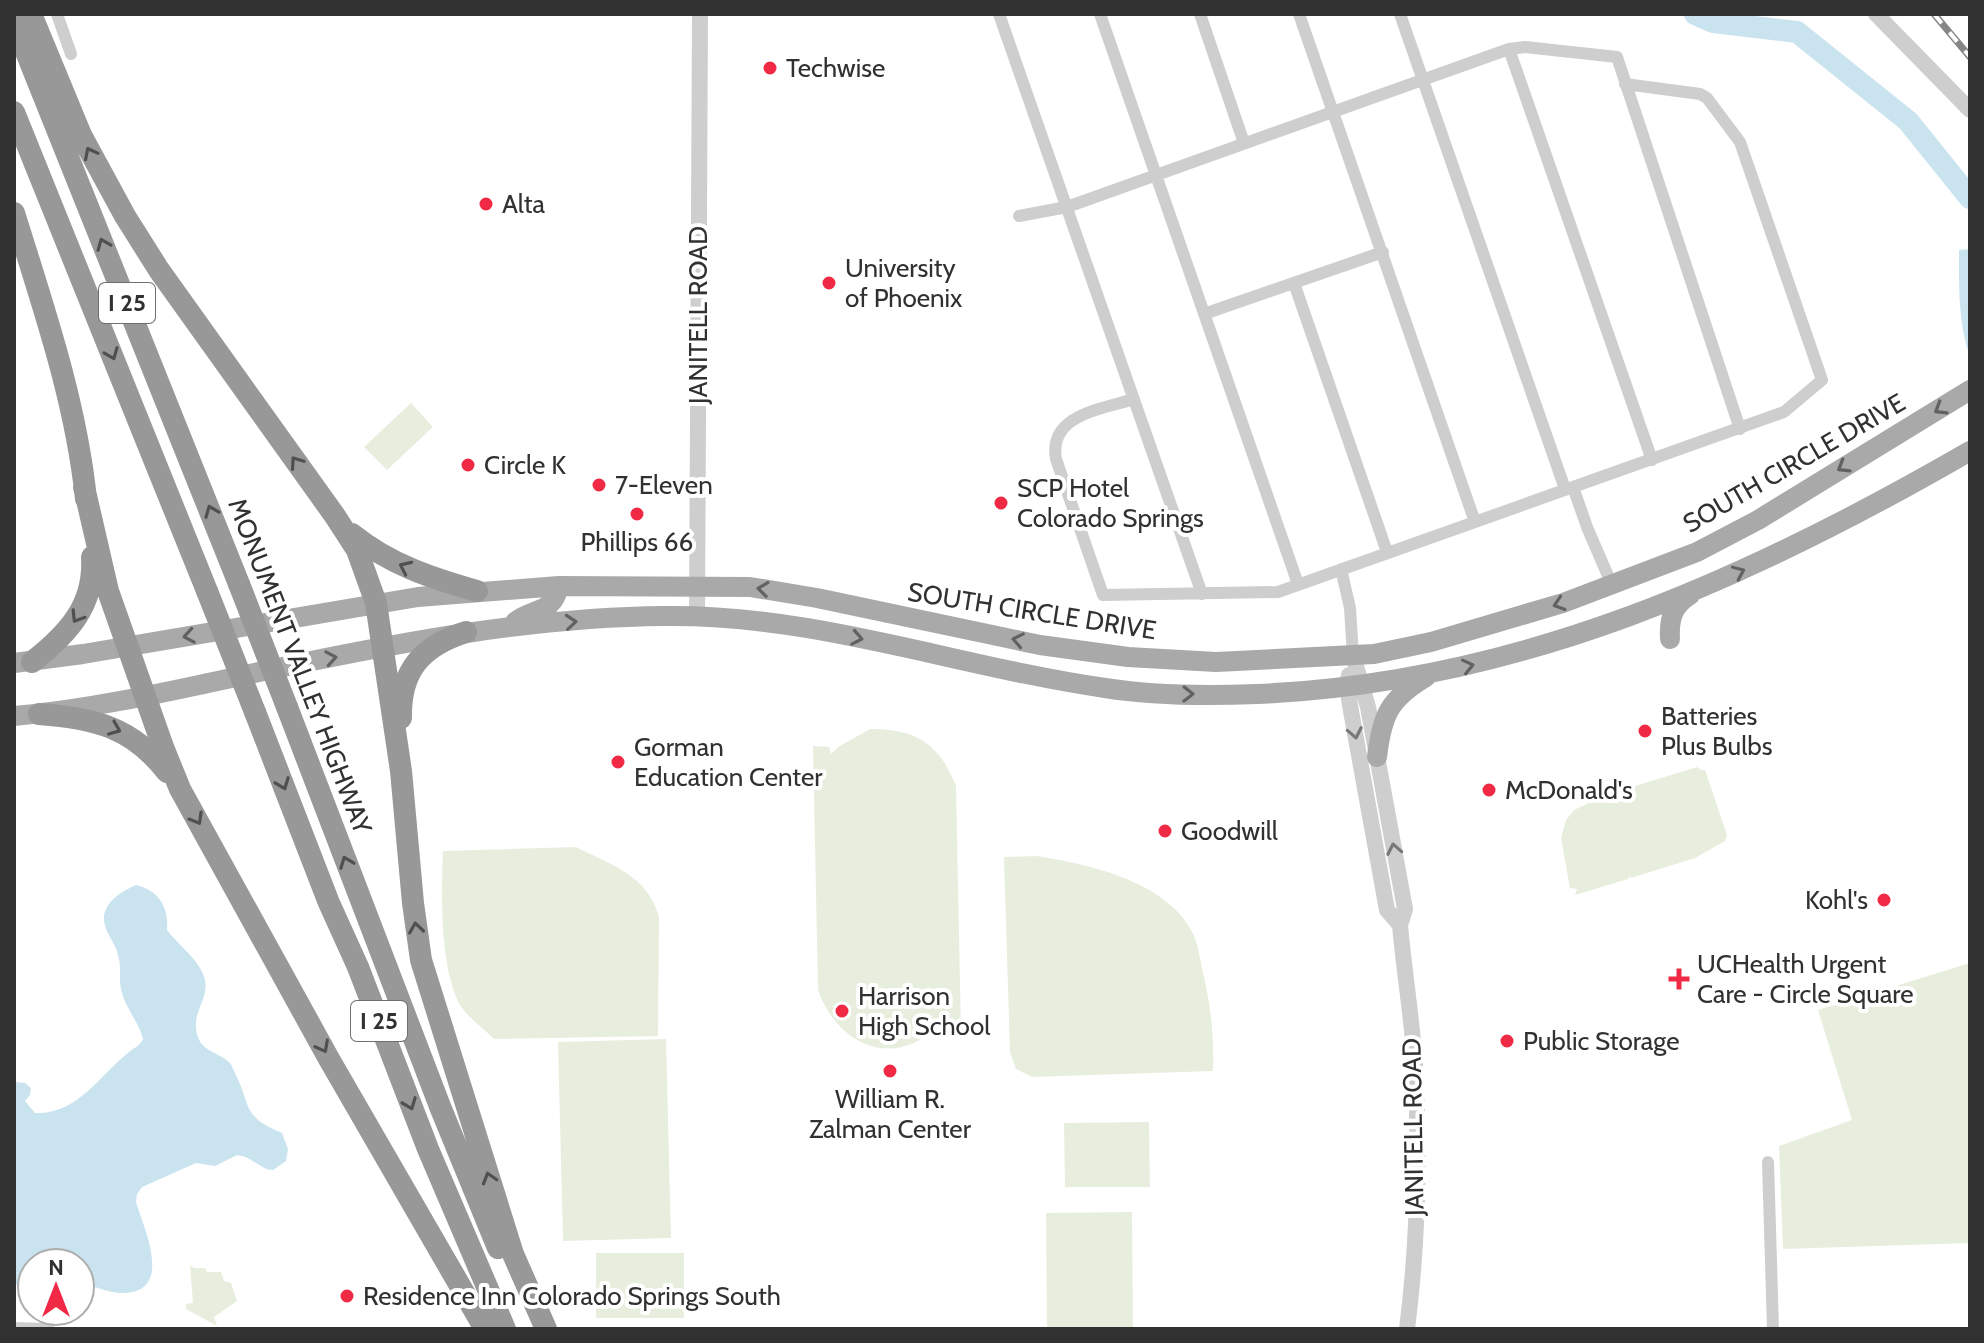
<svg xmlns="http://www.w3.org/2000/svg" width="1984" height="1343" font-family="Cabin,sans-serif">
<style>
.green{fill:#e8eede}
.water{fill:#c9e3ef}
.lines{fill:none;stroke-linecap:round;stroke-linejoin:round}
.river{stroke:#c9e3ef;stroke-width:22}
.minor{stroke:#cecece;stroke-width:12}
.tertiary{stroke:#cecece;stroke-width:16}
.primary{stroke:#a9a9a9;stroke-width:20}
.motorway{stroke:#989898;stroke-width:22}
.rail-casing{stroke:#868686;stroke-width:7}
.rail{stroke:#fff;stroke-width:4;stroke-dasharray:12;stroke-linecap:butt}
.motorway-bridge{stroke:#989898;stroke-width:22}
.oneway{stroke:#505050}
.oneway2{stroke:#616161}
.oneway3{stroke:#787878}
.poi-dot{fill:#f02a45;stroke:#fff;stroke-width:3}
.labels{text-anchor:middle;stroke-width:8;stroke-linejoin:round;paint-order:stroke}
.shield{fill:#fff;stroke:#6f6f6f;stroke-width:2}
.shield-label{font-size:24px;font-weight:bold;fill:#313131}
.poi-label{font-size:26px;fill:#313131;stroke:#fff;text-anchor:start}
.street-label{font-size:26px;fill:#313131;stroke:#fff}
</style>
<rect width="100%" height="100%" fill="#fff"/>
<path class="green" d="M411,403L433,427L387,470L364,447Z
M870,729C916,729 939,743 956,786L961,1032L942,1031L940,1025C894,1070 838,1046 818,990L813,746L829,747L831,754L838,747Z
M1697,767L1701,770H1705L1727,835L1725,841L1695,858L1631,878L1630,876L1628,879L1575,895L1577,889L1570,888L1561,838L1566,820L1574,810L1606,795Z
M576,847C611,865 648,875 659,917L658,1036L494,1039C483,1028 462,1013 457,999C440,959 441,894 443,851Z
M1036,856C1089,864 1172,882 1195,938C1198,947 1200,958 1202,968C1211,1007 1214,1031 1213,1071L1032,1077L1016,1069L1010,1052L1004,857Z
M1970,963V1243L1783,1249L1779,1146L1852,1120L1818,1010Z
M666,1039L671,1238L563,1241L558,1042Z
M1149,1122L1150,1187H1065L1064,1123Z
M1132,1212L1133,1329H1047L1046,1213Z
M596,1253H684V1318H596Z
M190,1265L194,1268H205L207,1272H221L224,1281L231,1283L237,1301L214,1317L217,1326L186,1309V1304L193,1303Z"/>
<path class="water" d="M1970,249V357C1958,323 1959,286 1959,250Z
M136,885C159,890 169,908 167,930C178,945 196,957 203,974C212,995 194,1008 196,1028C198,1052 217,1051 229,1062C232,1065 233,1069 235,1073C252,1107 241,1116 282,1133L288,1149L286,1161L273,1170L266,1169L246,1157L237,1155L215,1166L196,1163L142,1187L137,1194L136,1202C144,1229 175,1293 122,1293C108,1293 94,1286 80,1282V1263H32V1283L14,1285V1082L25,1083L31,1088L30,1095L25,1101L35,1113C77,1115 100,1075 129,1052C135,1047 139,1047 143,1039C139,1023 127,1010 122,993C118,981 122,968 118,955C116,945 108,936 105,926C99,905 120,892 136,885Z"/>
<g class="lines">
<path class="river" d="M1695,14L1713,22L1797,32L1908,121L1970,198"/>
<path class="minor" d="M57,14L71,54
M999,14L1202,594
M1100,14L1298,584
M1200,14L1244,143
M1299,14L1475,522
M1400,14L1565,489
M1509,49L1652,460
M1019,216L1067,207L1509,49L1525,47L1617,57L1740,429
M1294,283L1387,552
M1204,314L1383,252
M1134,399C1102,409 1048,415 1056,459L1103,595L1278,592L1784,412L1822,380L1740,142L1707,98L1700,94L1625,84
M1573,487L1587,527L1612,585
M1341,569L1350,608L1353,656
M1768,1162L1773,1329
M14,1328L49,1329"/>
<path class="tertiary" d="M1876,14L1970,110
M697,617L700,14
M1353,656L1368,707L1405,909L1400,925C1404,971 1412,1018 1415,1065C1420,1153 1418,1242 1407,1329
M1349,675L1347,686L1351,711L1387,910L1400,925"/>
<path class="primary" d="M515,622C533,607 553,615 559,586
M1670,639C1669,620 1672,606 1690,595
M14,663L83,654L418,597L559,586L750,587L817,598L1040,645L1128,657L1216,662L1374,654L1431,642L1563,603L1697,552L1758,520L1970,390
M14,716C102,708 188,687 273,669C401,642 535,617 665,616C815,614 959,667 1105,688C1155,696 1207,696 1257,694C1518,683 1747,580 1970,451
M1377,757C1382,715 1389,699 1426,677"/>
<path class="motorway" d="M31,14L81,135L125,216L159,270L335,516L357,550L376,603L401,771L413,903L421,960L513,1254L546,1329
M14,22L239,584
M14,112L207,591
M14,213C43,306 76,401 86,499
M84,487L108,591L163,747L180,789L329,1059L485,1329
M352,534C389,564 431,578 477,591
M32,662C68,634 95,605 92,557
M287,707L441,1109L498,1248
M255,712L329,903L358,967L428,1149L505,1329
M39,714C94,718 132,727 167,772
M401,718C400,670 422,646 466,632"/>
<defs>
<path id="rail" d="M1934,14L1970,57"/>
</defs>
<use href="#rail" class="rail-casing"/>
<use href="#rail" class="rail"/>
<path class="motorway-bridge" d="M239,584L287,707
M207,591L255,712"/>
</g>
<defs><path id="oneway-chevron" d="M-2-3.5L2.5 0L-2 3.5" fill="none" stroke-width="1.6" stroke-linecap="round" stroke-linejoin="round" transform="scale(2)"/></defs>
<g class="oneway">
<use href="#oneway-chevron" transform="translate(90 153) rotate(-117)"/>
<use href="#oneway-chevron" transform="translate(103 244) rotate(-112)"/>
<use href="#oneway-chevron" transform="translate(112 354) rotate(68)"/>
<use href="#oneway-chevron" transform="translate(296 462) rotate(-125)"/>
<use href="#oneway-chevron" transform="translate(211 511) rotate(-112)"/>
<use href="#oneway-chevron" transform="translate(405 567) rotate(-155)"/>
<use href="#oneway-chevron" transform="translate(77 617) rotate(122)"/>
<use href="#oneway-chevron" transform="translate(115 729) rotate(22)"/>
<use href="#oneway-chevron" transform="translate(283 784) rotate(69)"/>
<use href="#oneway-chevron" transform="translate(197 819) rotate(60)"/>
<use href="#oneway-chevron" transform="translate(346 862) rotate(-111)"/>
<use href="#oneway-chevron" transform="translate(416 928) rotate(-98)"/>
<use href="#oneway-chevron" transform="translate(323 1047) rotate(62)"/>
<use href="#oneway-chevron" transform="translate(410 1104) rotate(69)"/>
<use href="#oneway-chevron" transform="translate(489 1178) rotate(-107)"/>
</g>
<g class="oneway2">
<use href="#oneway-chevron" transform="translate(1940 409) rotate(149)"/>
<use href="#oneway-chevron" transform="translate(1843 467) rotate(149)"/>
<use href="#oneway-chevron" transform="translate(1739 572) rotate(-24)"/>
<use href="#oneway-chevron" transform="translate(763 589) rotate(-173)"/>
<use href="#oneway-chevron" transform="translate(1559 604) rotate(162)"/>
<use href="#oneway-chevron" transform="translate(571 622) rotate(-5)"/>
<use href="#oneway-chevron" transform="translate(189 636) rotate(170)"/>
<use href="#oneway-chevron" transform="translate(857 638) rotate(11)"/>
<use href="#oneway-chevron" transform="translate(1018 640) rotate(-169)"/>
<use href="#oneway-chevron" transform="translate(331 658) rotate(-10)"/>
<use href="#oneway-chevron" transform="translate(1468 666) rotate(-13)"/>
<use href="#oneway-chevron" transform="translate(1188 694) rotate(1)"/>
</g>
<g class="oneway3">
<use href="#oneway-chevron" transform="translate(1355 733) rotate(79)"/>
<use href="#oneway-chevron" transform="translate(1394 849) rotate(-101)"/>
</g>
<g class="poi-dot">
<circle cx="770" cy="68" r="8"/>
<circle cx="486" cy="204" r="8"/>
<circle cx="829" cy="283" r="8"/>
<circle cx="468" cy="465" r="8"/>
<circle cx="599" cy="485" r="8"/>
<circle cx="1001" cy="503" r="8"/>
<circle cx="637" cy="514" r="8"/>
<circle cx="1645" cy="731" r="8"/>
<circle cx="618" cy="762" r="8"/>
<circle cx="1489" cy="790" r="8"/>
<circle cx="1165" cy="831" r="8"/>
<circle cx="1884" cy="900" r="8"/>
<path d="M1675 967h8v8h8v8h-8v8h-8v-8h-8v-8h8z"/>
<circle cx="842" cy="1011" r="8"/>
<circle cx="1507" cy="1041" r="8"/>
<circle cx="890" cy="1071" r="8"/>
<circle cx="347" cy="1296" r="8"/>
</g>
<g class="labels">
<g class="shield">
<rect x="99" y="283" width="56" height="40" rx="6"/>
<rect x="351" y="1001" width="56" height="40" rx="6"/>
</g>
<g class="shield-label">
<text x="127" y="311">I 25</text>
<text x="379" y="1029">I 25</text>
</g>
<g class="poi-label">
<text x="786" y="77">Techwise</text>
<text x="502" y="213">Alta</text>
<text x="845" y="277">University<tspan x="845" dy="30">of Phoenix</tspan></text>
<text x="484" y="474">Circle K</text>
<text x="615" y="494">7-Eleven</text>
<text x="1017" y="497">SCP Hotel<tspan x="1017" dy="30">Colorado Springs</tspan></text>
<text x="637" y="551" text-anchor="middle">Phillips 66</text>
<text x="1661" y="725">Batteries<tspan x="1661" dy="30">Plus Bulbs</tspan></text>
<text x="634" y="756">Gorman<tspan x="634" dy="30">Education Center</tspan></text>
<text x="1505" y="799">McDonald's</text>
<text x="1181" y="840">Goodwill</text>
<text x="1868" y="909" text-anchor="end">Kohl's</text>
<text x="1697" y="973">UCHealth Urgent<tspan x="1697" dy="30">Care - Circle Square</tspan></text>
<text x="858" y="1005">Harrison<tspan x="858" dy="30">High School</tspan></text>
<text x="1523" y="1050">Public Storage</text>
<text x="890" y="1108" text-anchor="middle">William R.<tspan x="890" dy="30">Zalman Center</tspan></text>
<text x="363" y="1305">Residence Inn Colorado Springs South</text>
</g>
<g class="street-label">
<text transform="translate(698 315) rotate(-90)" y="9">JANITELL ROAD</text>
<text transform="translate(1794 463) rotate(-30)" y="9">SOUTH CIRCLE DRIVE</text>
<text transform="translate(1032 611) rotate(9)" y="9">SOUTH CIRCLE DRIVE</text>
<text transform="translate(300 666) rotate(69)" y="9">MONUMENT VALLEY HIGHWAY</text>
<text transform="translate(1413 1127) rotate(-91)" y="9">JANITELL ROAD</text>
</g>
</g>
<rect width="1984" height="1343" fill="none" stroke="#313131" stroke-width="32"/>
<g transform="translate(56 1287)"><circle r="38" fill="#ffffff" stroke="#adadad" stroke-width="2"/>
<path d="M0-6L14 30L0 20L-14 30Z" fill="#f02a45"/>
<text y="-12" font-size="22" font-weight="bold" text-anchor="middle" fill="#313131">N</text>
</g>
</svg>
